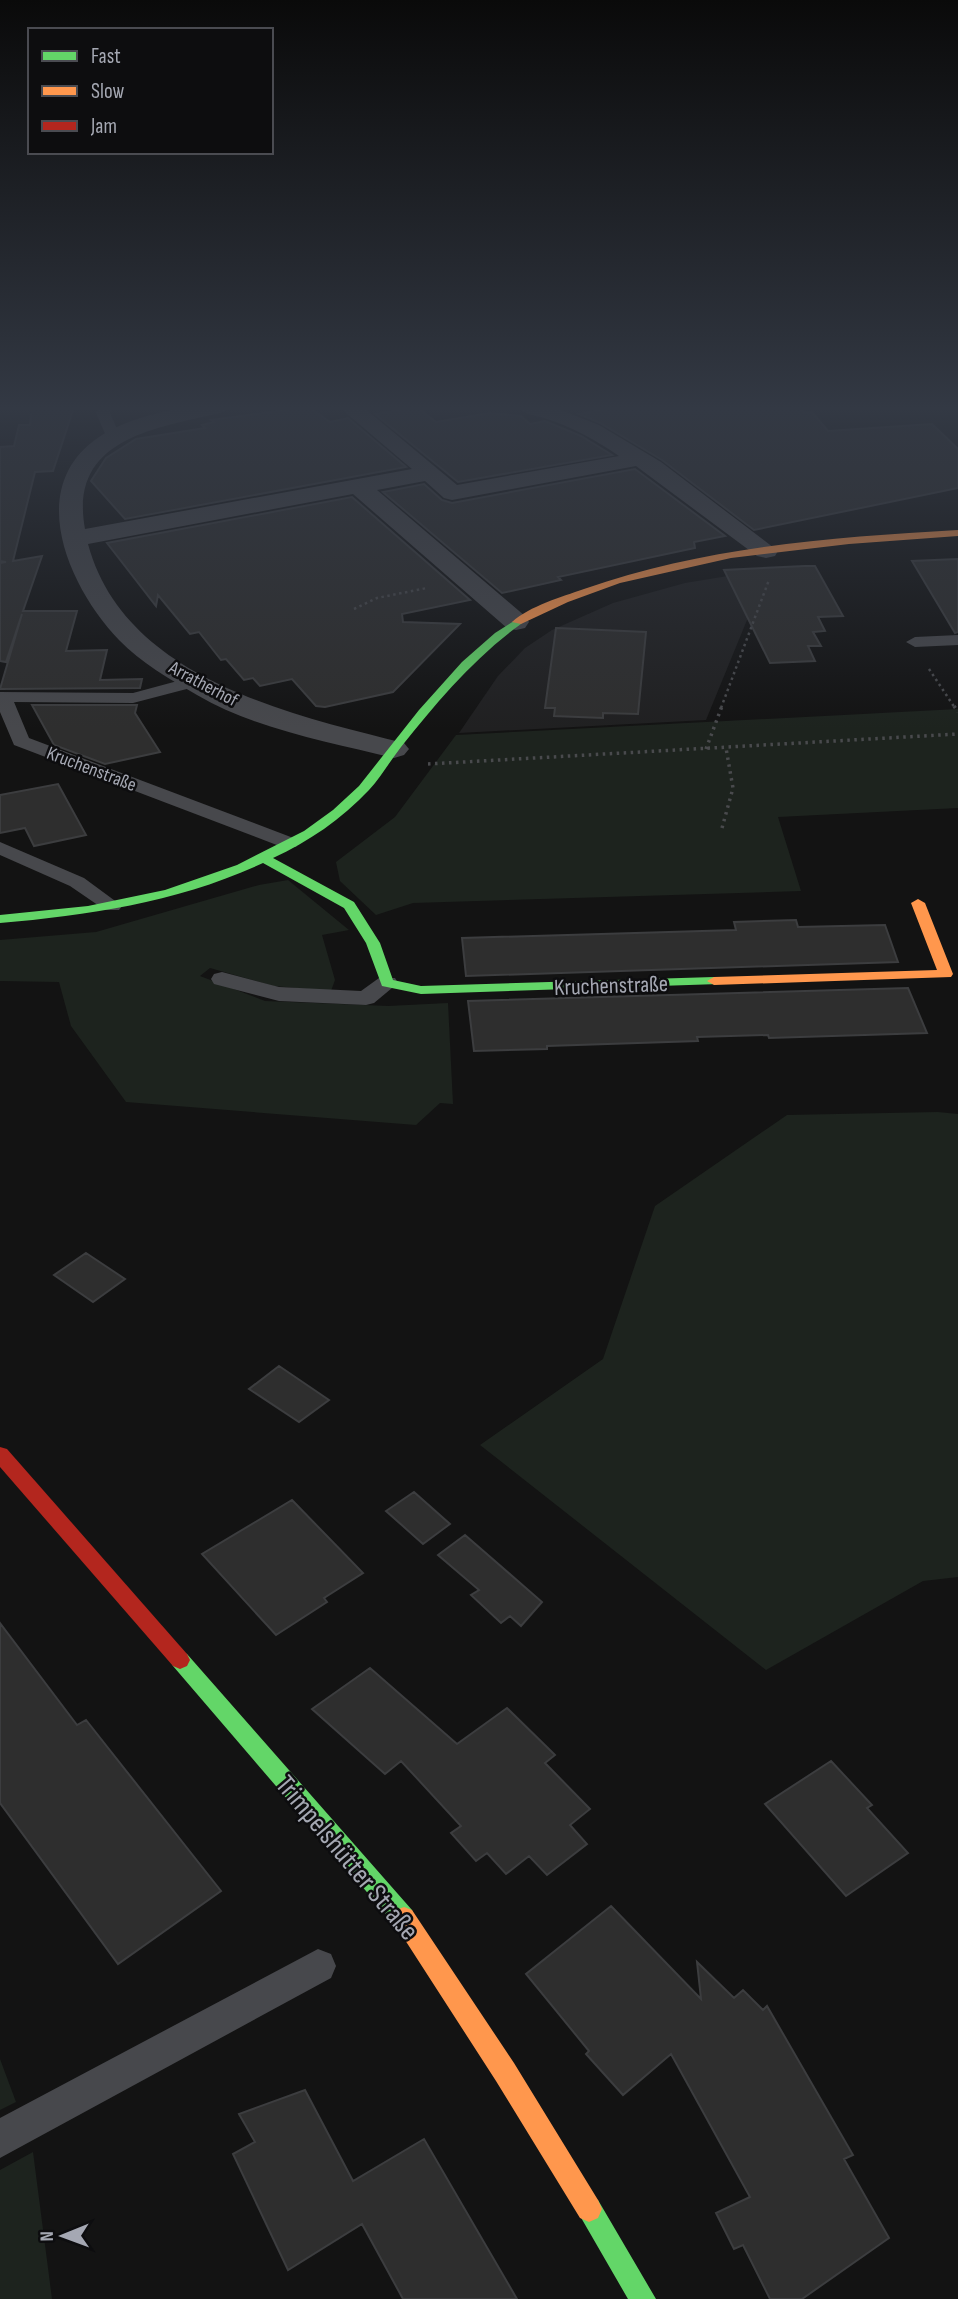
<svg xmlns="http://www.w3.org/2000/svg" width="958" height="2299" font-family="'Sofia Sans Condensed',sans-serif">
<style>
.built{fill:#202021}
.green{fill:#1d231e}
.building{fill:#2e2e2e;stroke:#3c3d3f;stroke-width:2}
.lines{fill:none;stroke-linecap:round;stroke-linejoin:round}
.path-far1{stroke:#494a4d;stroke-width:2.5;stroke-dasharray:2.5 3.5;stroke-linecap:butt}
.path{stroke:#494a4d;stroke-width:3.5;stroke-dasharray:2.5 4.5;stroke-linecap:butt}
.lane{fill:#47484c;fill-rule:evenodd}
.street{fill:#47484c;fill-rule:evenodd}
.fast{fill:#63d668;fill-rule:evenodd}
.slow{fill:#ff974d;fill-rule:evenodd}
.jam{fill:#b3261e;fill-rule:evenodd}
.labels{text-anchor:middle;stroke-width:5;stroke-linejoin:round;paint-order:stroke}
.far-street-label{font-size:19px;fill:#a5a8b3;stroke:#0d0d0f}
.street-label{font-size:23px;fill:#a5a8b3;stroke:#0d0d0f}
.near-street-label{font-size:28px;fill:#a5a8b3;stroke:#0d0d0f}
</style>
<rect width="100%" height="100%" fill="#131313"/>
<path class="built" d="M740,574L763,581L706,720L459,733L498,676L525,648L552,630L613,603L685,583Z"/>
<path class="green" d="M958,709V808L778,817L801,891L413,903L376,915L340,881L336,862L395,817L456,735Z
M288,880L349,930L322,935L335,980L331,991L274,986L210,968L200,976L265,1001L388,1006L448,1003L453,1104L440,1103L416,1125L126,1102L71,1026L59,982L0,981V940L96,932L259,885Z
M938,1112L958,1114V1577L923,1581L766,1670L480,1445L603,1359L655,1206L787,1115Z
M0,2059L16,2102L0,2110Z
M33,2152L52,2299H0V2170Z"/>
<path class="building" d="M32,407H74L53,471L35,472L13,561L42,556L23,611H77L66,651L107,650L100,680L142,679L140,688L0,689L22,614L6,662L0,661V563L6,562L0,561V447L14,446L19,425H30Z
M309,407L330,422L348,418L406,467L125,519L91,481L106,458L136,439L205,428L202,425L214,422L211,420Z
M417,407L436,422L490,413L521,416L530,424L545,421L581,436L612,455L458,482L375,414Z
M618,407H800L804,413L812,412L828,431L932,424L958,449V488L754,530L662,460L600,423L579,414Z
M635,469L725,536L694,542L695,548L558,577L561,580L502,593L383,492L424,484L442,500L452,503Z
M352,497L470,600L402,614L403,622L460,624L393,692L325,707L316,706L292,679L260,686L253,678L244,680L226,659L221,660L199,632L190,634L158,595L156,606L107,543Z
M958,559V632L955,633L912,561Z
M805,566H815L843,616L818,617L825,631L813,632L821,646H808L815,661L770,663L724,570Z
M556,628L646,632L638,714L603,713V718L554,716L555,708H545Z
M32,705H137L135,713L160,752L105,764L54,745Z
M58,784L86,835L34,846L25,828L0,833V795Z
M796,920L798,927L885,925L898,962L466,976L462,938L736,930L734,922Z
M908,988L927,1033L769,1038L768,1035L697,1037L698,1041L547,1046V1049L474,1051L468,1001Z
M86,1253L125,1279L93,1302L54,1275Z
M279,1366L329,1400L299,1422L249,1389Z
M414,1492L450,1524L423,1544L386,1511Z
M292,1500L363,1573L324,1598L327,1602L276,1635L202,1554Z
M465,1535L542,1602L521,1626L510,1616L501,1623L471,1595L479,1590L438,1555Z
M0,1623L77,1725L86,1720L221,1891L118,1964L0,1803Z
M370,1668L457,1744L507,1708L555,1755L545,1763L590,1809L570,1825L587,1844L547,1875L529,1856L506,1874L487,1853L476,1861L451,1833L461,1826L401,1761L385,1774L312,1709Z
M831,1761L872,1805L867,1808L908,1853L846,1896L765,1804Z
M611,1906L701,1999L697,1962L734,1998L743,1990L763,2010L767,2006L853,2155L844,2159L889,2238L802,2299H770L743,2245L734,2249L716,2213L750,2197L671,2054L623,2095L586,2054L589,2051L526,1974Z
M305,2090L353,2181L424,2139L517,2299H403L362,2224L288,2270L233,2154L255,2142L239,2114Z"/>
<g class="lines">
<path class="path-far1" d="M354,609L377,598L427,588
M929,669L955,708
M721,708L769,580"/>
<path class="path" d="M954,706L958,712
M706,749L722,706
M428,764L958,734
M722,828L733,788L726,748"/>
<path class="lane" d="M98,407H112L110,413L121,438L119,441H109L107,438L96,413Z
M958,635V645L915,647L906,642L915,637Z
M196,676L202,677L205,681L202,685L133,703L14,702L29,738L296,839L299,843L296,847H282L14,745L0,712V692L133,693Z
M0,842L84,878L122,906L119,910H105L70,886L0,855Z
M222,972L279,987L361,991L379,978H395L398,983L374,1003L366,1005L279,1001L214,984L211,979L214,974Z
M318,1949L331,1954L336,1966L331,1978L0,2158V2118Z"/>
<path class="street" d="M183,407H227L224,412C158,428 68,437 85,529L412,469L339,407H363L457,485L619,456C596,440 570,426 544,418C535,415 524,415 519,407H553L599,425L661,462L778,551L775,556L766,558L757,556L636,466L452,500L444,498L425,481L377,490L525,616L529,622L525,628L516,630L507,628L353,494L88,544C124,678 289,714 404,743L409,749L404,755L394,758C329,742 255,729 197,695C170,679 141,663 119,640C70,589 23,488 99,437C124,420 154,414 183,407Z"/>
<path class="fast" d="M517,619L522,622L521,624C474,658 437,702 401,747C390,761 381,777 369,790C342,819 308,842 273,858L354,902L380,943L393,980L421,986L714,977L719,978L721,981L719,984L421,994L382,986L366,943L344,908L263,863C179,902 90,915 0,923V915L88,906L165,890L237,865L304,831L333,810L359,786L419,710L462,662L495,633Z
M180,1651L187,1654L412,1910L415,1918L412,1926L404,1929L396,1926L173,1666L170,1660L173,1654Z
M589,2196L598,2200L656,2299H628L576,2209L580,2200Z"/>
<path class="slow" d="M958,530V536L849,544L731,558L620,583L568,602L521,624L512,622C530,606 561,597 584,589C704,547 832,537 958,530Z
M918,899L925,903L953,974L951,977L714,985L707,981L714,977L937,970L911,903Z
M404,1907L412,1910L514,2063L598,2200L602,2209L598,2218L589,2222L580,2218L496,2081L396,1926L393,1918L396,1910Z"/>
<path class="jam" d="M0,1447L7,1449L187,1654L190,1660L187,1666L180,1669L173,1666L0,1467Z"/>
</g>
<linearGradient id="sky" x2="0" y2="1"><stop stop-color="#0a0a0a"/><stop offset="0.56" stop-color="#333944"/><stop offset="1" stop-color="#333944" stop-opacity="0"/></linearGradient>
<rect width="958" height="729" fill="url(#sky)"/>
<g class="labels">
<g class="far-street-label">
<text transform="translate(204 683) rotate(28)" y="7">Arratherhof</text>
<text transform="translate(92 768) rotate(21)" y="7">Kruchenstraße</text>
</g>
<g class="street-label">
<text transform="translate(611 985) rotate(-2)" y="8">Kruchenstraße</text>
</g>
<g class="near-street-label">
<text transform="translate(348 1857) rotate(50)" y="10">Trimpelshütter Straße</text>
</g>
</g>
<rect x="28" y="28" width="245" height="126" fill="#0d0d0f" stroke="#4a4b51" stroke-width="2"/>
<rect x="42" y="51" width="35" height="10" fill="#63d668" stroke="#4a4b51" stroke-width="2"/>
<text x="91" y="63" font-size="21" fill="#a5a8b3">Fast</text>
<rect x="42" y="86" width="35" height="10" fill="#ff974d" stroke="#4a4b51" stroke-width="2"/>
<text x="91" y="98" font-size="21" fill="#a5a8b3">Slow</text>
<rect x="42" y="121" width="35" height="10" fill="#b3261e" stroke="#4a4b51" stroke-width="2"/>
<text x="91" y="133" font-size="21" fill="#a5a8b3">Jam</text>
<g transform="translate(63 2236) rotate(269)" stroke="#0d0d0f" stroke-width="5" paint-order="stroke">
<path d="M0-5L12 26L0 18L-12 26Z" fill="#a5a8b3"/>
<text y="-10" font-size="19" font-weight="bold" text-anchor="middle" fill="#a5a8b3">N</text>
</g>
</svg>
